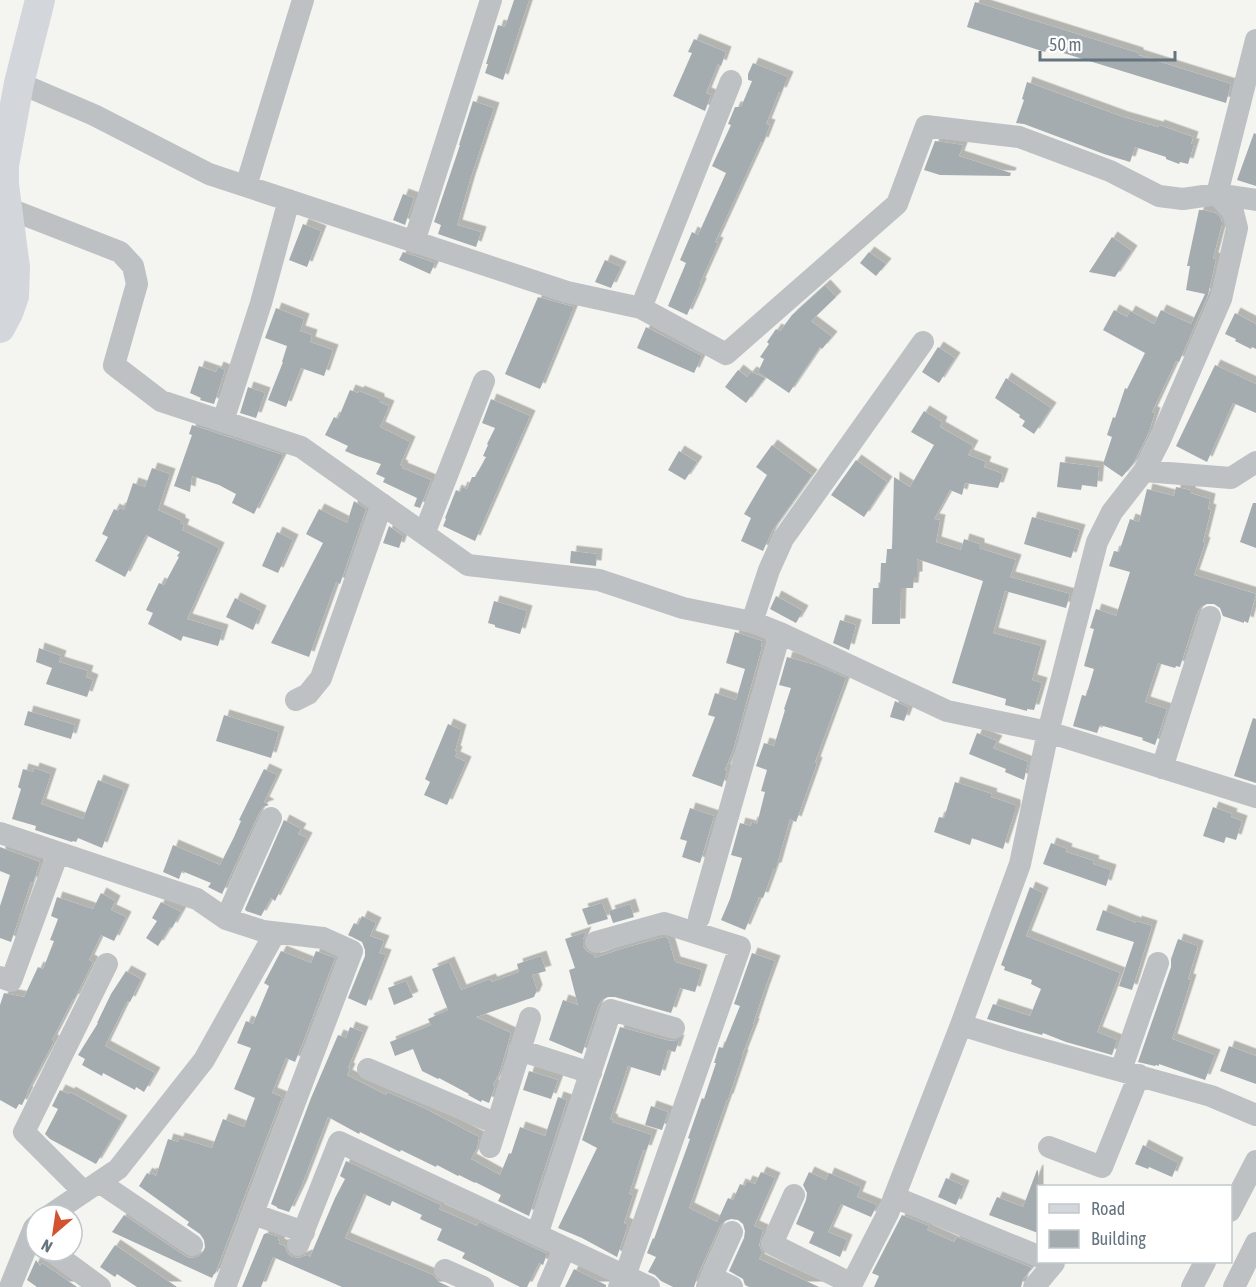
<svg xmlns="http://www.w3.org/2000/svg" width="1256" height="1287" font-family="'Asap Condensed',sans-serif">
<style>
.building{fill:#a4acb0;filter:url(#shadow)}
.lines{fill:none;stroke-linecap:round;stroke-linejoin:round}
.minor{stroke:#bdc1c4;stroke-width:22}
.major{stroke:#d3d7db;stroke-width:30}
</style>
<defs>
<filter id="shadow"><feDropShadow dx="5.5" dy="-5.5" stdDeviation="0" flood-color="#0004"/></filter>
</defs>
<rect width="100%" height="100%" fill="#f4f4f0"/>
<path class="building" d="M514,0H529L503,80L485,73L488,64H486L498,25L505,27Z
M975,2L1138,53V55L1231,84L1226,103L1047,48L1045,52L967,27Z
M694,39L726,52L721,66L718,64L706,93L711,95L705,111L673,96L692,53L688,52Z
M753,63L788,77L781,93L779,92L766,124L770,125L763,143L761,142L715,242L718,243L700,283L701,284L687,315L668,306L686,263L680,260L692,232L698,235L726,173L712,166L731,125L728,124L735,107H741L752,81L748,80V74Z
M1027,82L1123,117L1158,127L1159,125L1193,137L1191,144H1194L1188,164L1180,162L1179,164L1166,159V157L1135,147L1130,162L1104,154L1024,124L1016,123L1024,100L1022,99Z
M473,101L494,108L470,180L457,225L481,232L476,247L438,234L441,225L434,222L460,145H459Z
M1254,133L1256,134V186L1237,180Z
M935,141L963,145L959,156L1011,173L1010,176L940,175L924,170Z
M403,194L414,198L405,225L393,220Z
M1199,210H1203L1216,213L1221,218L1222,224L1213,258L1216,259L1208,295L1179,362L1176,361L1152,412L1155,413L1148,434L1133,464L1122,477L1103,464L1112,437L1107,435L1113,417L1115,418L1125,388L1127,389L1145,353L1103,330L1114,310L1127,317L1130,311L1154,324L1161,310L1191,324L1205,294L1186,290L1190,266H1187Z
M303,224L321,231L307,267L289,260Z
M1112,237L1132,251L1115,277L1089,272Z
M403,252L435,263L430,274L399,260Z
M869,252L886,264L876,276L860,263Z
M605,260L621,267L611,288L595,282Z
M825,285L836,297L811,321L832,337L822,349L820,347L789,393L758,372L764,359L760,357L769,344L767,342L776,329L780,331L792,315Z
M538,297L574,307L540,389L505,374Z
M276,308L304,319L300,331L312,335L310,342L333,350L324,376L301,368L286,407L268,400L283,362H282L287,346L265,338Z
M1235,313L1256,324V349L1252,347L1251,349L1235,341L1236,339L1225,334Z
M646,327L702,356L694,373L637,348Z
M938,347L955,358L939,383L922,372Z
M1215,365L1256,384V413L1233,403L1207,462L1176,446Z
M199,366L216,372L218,367L225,370L214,404L200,400L201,398L190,393Z
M738,370L747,377L751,372L765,378L746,403L725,387Z
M1006,378L1051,408L1034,434L1022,426L1025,421L1019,417L1020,415L995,398Z
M248,387L265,393L256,418L240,413Z
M350,390L358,393L359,391L379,399V402L389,406L380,427L410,442L400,465L403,466L402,468L431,480L420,508L414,506L417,498L383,482L385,478L376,474L381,464L357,456L345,451L348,446L325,435L334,417L338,419Z
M491,399L530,416L475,541L443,526L446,519L445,518L456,490L460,492L462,487L467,489L472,477H475L486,457L483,456L488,445L487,444L495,428L482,423Z
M924,411L942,422L940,427L973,446L968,455L986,462L984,467L1003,474L998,488L965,483L962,495L950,490L934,519L940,520L936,542L961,550L964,539L979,544V548L1016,560L1010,577L1070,594L1066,608L1005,591L993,633L1041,646L1032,680L1042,683L1034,710L1027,709V711L1005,705L1006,699L952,683L983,581L917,559V577H914L913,588H901L900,624H872L873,588H880L881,563H886L887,549H892L894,477L910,487L934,445L911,432Z
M192,425L283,455L254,514L232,503L236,494L219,485L192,476L190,492L174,486L192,435L189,434Z
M772,445L812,475L772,531L763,551L741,541L751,518L744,514L767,475L756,467Z
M679,451L697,462L685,480L668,470Z
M856,460L887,482L864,517L831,495Z
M1060,462L1099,467L1097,487L1082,485L1081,490L1057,487Z
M152,468L170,474L158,510L180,520V523L184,525L182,530L219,548L187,619L223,630L218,646L183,636L181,641L148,624L153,613L146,610L159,583L164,585L179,557L177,556L180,552L146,535L125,577L95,561L108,537L102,534L114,509L118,511L120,508L124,510L133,483L145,487Z
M1176,487L1190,490V493L1210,499L1208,509L1211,510L1203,542L1205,543L1194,575L1256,594L1248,623L1244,621V623L1223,616L1220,608L1214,604H1207L1201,607L1197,613L1180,667L1176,666L1175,668L1158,663L1145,702L1167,709L1155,745L1142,740L1143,738L1100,725L1097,733L1073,726L1082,695L1086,696L1094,669L1084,666L1094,629L1090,628L1096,609L1116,616L1130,572L1109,566L1114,551L1119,552L1130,519L1139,522L1147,489L1174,496Z
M354,501L366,509L340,584L336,582L309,657L271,643L323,543L306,534L319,509L347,523Z
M1253,503H1256V548L1240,542Z
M1032,517L1080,530L1071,558L1024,544Z
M389,526L403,536L399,548L383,543Z
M277,532L293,540L278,573L262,566Z
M571,551L597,554L596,566L570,563Z
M776,596L803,611L796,623L770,609Z
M235,598L261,611L253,630L226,617Z
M494,601L527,611L520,634L495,627V625L488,623Z
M840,620L856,625L849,650L833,643Z
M735,632L762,641L761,647H762L733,750L725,770L727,771L722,787L692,776L715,717L708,715L715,693L736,700L745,669L726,663Z
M39,648L61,656L59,662L88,671L86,677L93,680L87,697L46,684L52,668L36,662Z
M787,657L819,666L846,678L815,762L817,763L796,822L790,819L776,868H774L763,898L759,897L745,930L721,920L730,899L742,858L731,855L740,823L751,826L752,822L757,824L765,792L761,791L767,770L756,766L764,743L774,746L785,710L784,709L791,688L779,685Z
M895,701L909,708L904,721L890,717Z
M28,711L75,725L71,739L24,725Z
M224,715L279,732L271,758L216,741Z
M1253,718L1256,719V783L1234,776Z
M448,724L461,730L455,751L457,752L455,757L466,762L447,805L424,795L430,782L425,779Z
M977,733L997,741L993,748L1028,762L1024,780L1005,772L1006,769L969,754Z
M34,768L51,774L41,804L83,819L98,780L124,790L102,848L78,838L76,842L73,841L72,842L35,830L36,826L12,819L21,789L18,787L23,769L33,772Z
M264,769L277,775L264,802L269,805L263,807L259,813L222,894L208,887L211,883L182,871L179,879L163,872L173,845L220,865L234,837L241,821L239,820Z
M955,782L992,794L991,797L1015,805V811L1003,849L972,838L970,845L934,832L939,817L944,818Z
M1213,807L1232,814L1231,817L1242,821L1236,840L1226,837L1224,843L1203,836Z
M690,808L714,816L700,863L682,857L687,841L680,839Z
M284,820L301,829L298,834L307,838L275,901L271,898L261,916L246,911L245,909Z
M1051,843L1067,849L1066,852L1094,861L1093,864L1111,870L1106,886L1043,864Z
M0,847L40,862L33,883L31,882L11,942L0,938V906L10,875L0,871Z
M1030,887L1043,893L1026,936L1120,973L1097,1032L1117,1040L1112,1055L1066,1042L1043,1033L1042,1035L987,1019L993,1004L1030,1016L1041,989L1031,984L1032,980L1004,970L1005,967L1001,965Z
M101,893L115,901L111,910L126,917L114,941L101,935L89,960L93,962L74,1000L73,999L52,1040L54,1041L27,1092H28L22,1105L19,1104L16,1109L0,1100V1005L4,993L24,997L38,967L43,969L54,941L50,940L58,919L51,916L57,897L93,909Z
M161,902L181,912L172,928L170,927L158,946L146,938L157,921L152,918Z
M602,903L608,919L588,925L582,909Z
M630,904L634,917L613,923L609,911Z
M1103,910L1136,923V921L1152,926L1132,990L1119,986L1134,942L1096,930Z
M362,916L376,923L370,936L384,941L379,953L386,955L366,1006L348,998L365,956V950L362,942L348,935L354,923L358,925Z
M586,932L583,939V946L586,951L594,955L595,958L621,949L664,937L668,938L675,962L702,970L695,992L680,988L671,1013L615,997H608L602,1000L598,1006L582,1054L549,1040L563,1000L578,1005L569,970L575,968L565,939Z
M1178,939L1198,946L1188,979L1191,980L1172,1039L1215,1055L1205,1080L1159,1064V1066L1156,1065L1155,1066L1138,1062L1171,967V959Z
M281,951L311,963L316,951L335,958L300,1050L295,1062L286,1058L272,1093L282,1097L215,1274H214L212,1278L112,1232L124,1215L185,1256L190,1258L197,1257L203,1252L205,1247L204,1240L200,1234L187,1225L189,1222L139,1186L147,1173L150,1175L151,1173L156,1176L168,1139L178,1142L179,1138L212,1148L223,1119L244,1127L255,1098L234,1089L251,1048L237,1043L246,1021L253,1024L269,986L264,983Z
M752,953L775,961L764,991L753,1024H754L742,1055H743L728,1099H727L689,1208L717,1222L728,1198L733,1200L740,1184L745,1186L747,1181L755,1184L761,1172L775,1178L754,1226L763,1230L759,1245L762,1253L759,1259L819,1287H749L745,1285L743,1279L729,1271L744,1238L745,1231L743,1224L738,1220L731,1219L725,1221L720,1226L699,1272L694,1287H673L661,1281L655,1275L648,1272L656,1257L647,1253L653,1238L654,1239L690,1139L688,1138L702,1098L704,1099L716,1063H714L719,1047L723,1048L740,1006L734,1004Z
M541,956L546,971L532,975L537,990L534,997L476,1017L511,1033L500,1071L493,1085L495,1086L489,1103L482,1100L481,1102L468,1095L469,1094L439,1078L438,1079L422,1071L413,1049L395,1056L390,1042L431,1025L428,1019L448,1010L432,969L449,962L461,990L490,979L492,982L519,972L517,964Z
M126,971L141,979L130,1002L128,1001L125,1005L105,1046L155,1073L144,1092L136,1087L135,1090L103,1073L102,1076L82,1065L85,1059L78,1055L98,1023H97L111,994Z
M406,981L413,997L394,1005L388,988Z
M350,1027L363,1032L348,1068L350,1069L347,1075L386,1095L387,1092L424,1108L479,1137L477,1148L471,1159L500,1175L509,1153L511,1154L520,1127L545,1136L558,1097L567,1100L529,1216L498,1201L501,1195L475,1182V1183L459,1175L458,1176L437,1165L436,1167L401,1150L400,1152L360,1132L359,1134L328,1117L301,1187L289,1212L277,1208V1207L271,1204L311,1098L338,1035L346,1038Z
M620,1027L670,1041L679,1040L675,1052L668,1050L660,1076L628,1066L610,1119L613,1120L612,1122L652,1135L646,1151L643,1150L629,1194L633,1195L624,1223L628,1225L617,1257L582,1238L558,1228L597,1148L582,1140Z
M1229,1046L1256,1056V1084L1220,1071Z
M529,1071L558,1080L551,1099L523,1090Z
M60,1090L69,1094L70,1092L122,1121L96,1164L50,1139L45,1134L58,1109L52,1106Z
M651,1106L668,1112L662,1130L645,1125Z
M1143,1145L1178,1163L1172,1177L1149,1167L1148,1169L1135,1164Z
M346,1161L441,1205L439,1209L477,1226L479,1222L547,1254L543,1265L539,1263L527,1287H520L462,1258L465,1253L437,1240L442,1229L420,1219L422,1215L392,1201L390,1206L364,1194L345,1238L433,1275L439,1282L450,1287H342L273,1257L261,1287H242L264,1234H265L266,1233L279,1237L278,1240L280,1241L279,1244L285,1246L287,1253L292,1257L299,1258L307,1255L310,1257L335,1198L345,1179L340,1176Z
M1037,1170L1038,1171V1233L989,1215L997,1197L1023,1207Z
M809,1172L826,1180L829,1173L861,1187L857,1197L877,1205L871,1217L841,1204L828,1232L847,1240L840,1257L809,1243L814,1232L796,1224L806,1200L807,1193L803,1185Z
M946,1178L964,1186L956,1205L938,1197Z
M902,1215L929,1226L927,1230L954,1242L957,1237L1032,1268L1023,1279L1021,1287H874L879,1276L872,1273Z
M115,1245L177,1287H137L117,1274L115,1277L100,1267Z
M36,1260L40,1266L42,1263L77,1287H37L27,1280Z
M574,1269L606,1285V1287H565Z"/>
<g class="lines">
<path class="minor" d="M19,83L94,115L209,174L567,292L641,308L726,354L897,204L926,126L1019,137L1110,171L1159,196L1183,199L1217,194L1256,200
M246,186L303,0
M1217,194L1256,40
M7,208L120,252L133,266L137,284L114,365L161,401L301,447L468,565L599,580L683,608L752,622L780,633L947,711L1048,732L1256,797
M414,242L491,0
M641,308L731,81
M223,421L261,303L289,200
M1144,471L1231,478L1256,462
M424,534L484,381
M752,622L769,570L783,539L923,342
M296,700L308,694L321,678L382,504
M1162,768L1210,617
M0,833L197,899L226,919L263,931L323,938L352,951L225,1287
M699,918L780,633
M226,919L271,818
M596,942L664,923L740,947L625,1276L619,1287
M0,977L11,981L58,853
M961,1025L1013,1041L1211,1096L1256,1115
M519,1050L591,1073
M368,1069L497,1124
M1121,1070L1158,963
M490,1147L530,1018
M1049,1147L1102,1167L1139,1075
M99,1182L192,1245
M84,1192L24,1132L107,964
M794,1195L772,1244L852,1284
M894,1197L1038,1256
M1230,1211L1256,1161
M253,1214L304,1232
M50,1215L118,1169L204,1060L275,933
M537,1235L611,1010L674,1028
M298,1245L339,1142L649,1287
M51,1251L100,1287
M445,1270L483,1287
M711,1277L732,1287
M10,1287L34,1228L36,1226
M548,1287L565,1248
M707,1287L732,1232
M850,1287L888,1213L961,1025L1020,864L1048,732L1097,542L1112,512L1144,471L1160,440L1221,299L1237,228L1233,212L1217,194
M1034,1287L1054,1263
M1192,1287L1205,1262
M1234,1287L1256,1243"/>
<path class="major" d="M0,328L8,313L14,296L15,267L4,185V165L19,83L40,0"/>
</g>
<rect x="1037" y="1185" width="195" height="78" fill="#ffffff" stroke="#c1c7cb" stroke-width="1.5"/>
<rect x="1049" y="1204" width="30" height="9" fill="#d3d7db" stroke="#c1c7cb" stroke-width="1.5"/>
<text x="1091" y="1215" font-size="18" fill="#65747e">Road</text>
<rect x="1049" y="1230" width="30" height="18" fill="#a4acb0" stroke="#c1c7cb" stroke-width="1.5"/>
<text x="1091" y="1245" font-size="18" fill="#65747e">Building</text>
<g transform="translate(54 1233) rotate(209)"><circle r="28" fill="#ffffff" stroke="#c1c7cb" stroke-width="1.5"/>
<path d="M0-4.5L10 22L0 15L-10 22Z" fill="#d35330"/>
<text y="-9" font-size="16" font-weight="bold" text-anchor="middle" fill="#65747e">N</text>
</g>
<path d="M1040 51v9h135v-9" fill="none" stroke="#65747e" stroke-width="3"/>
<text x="1049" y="51" font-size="18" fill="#65747e" stroke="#ffffff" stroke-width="4.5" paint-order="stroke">50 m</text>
</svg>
